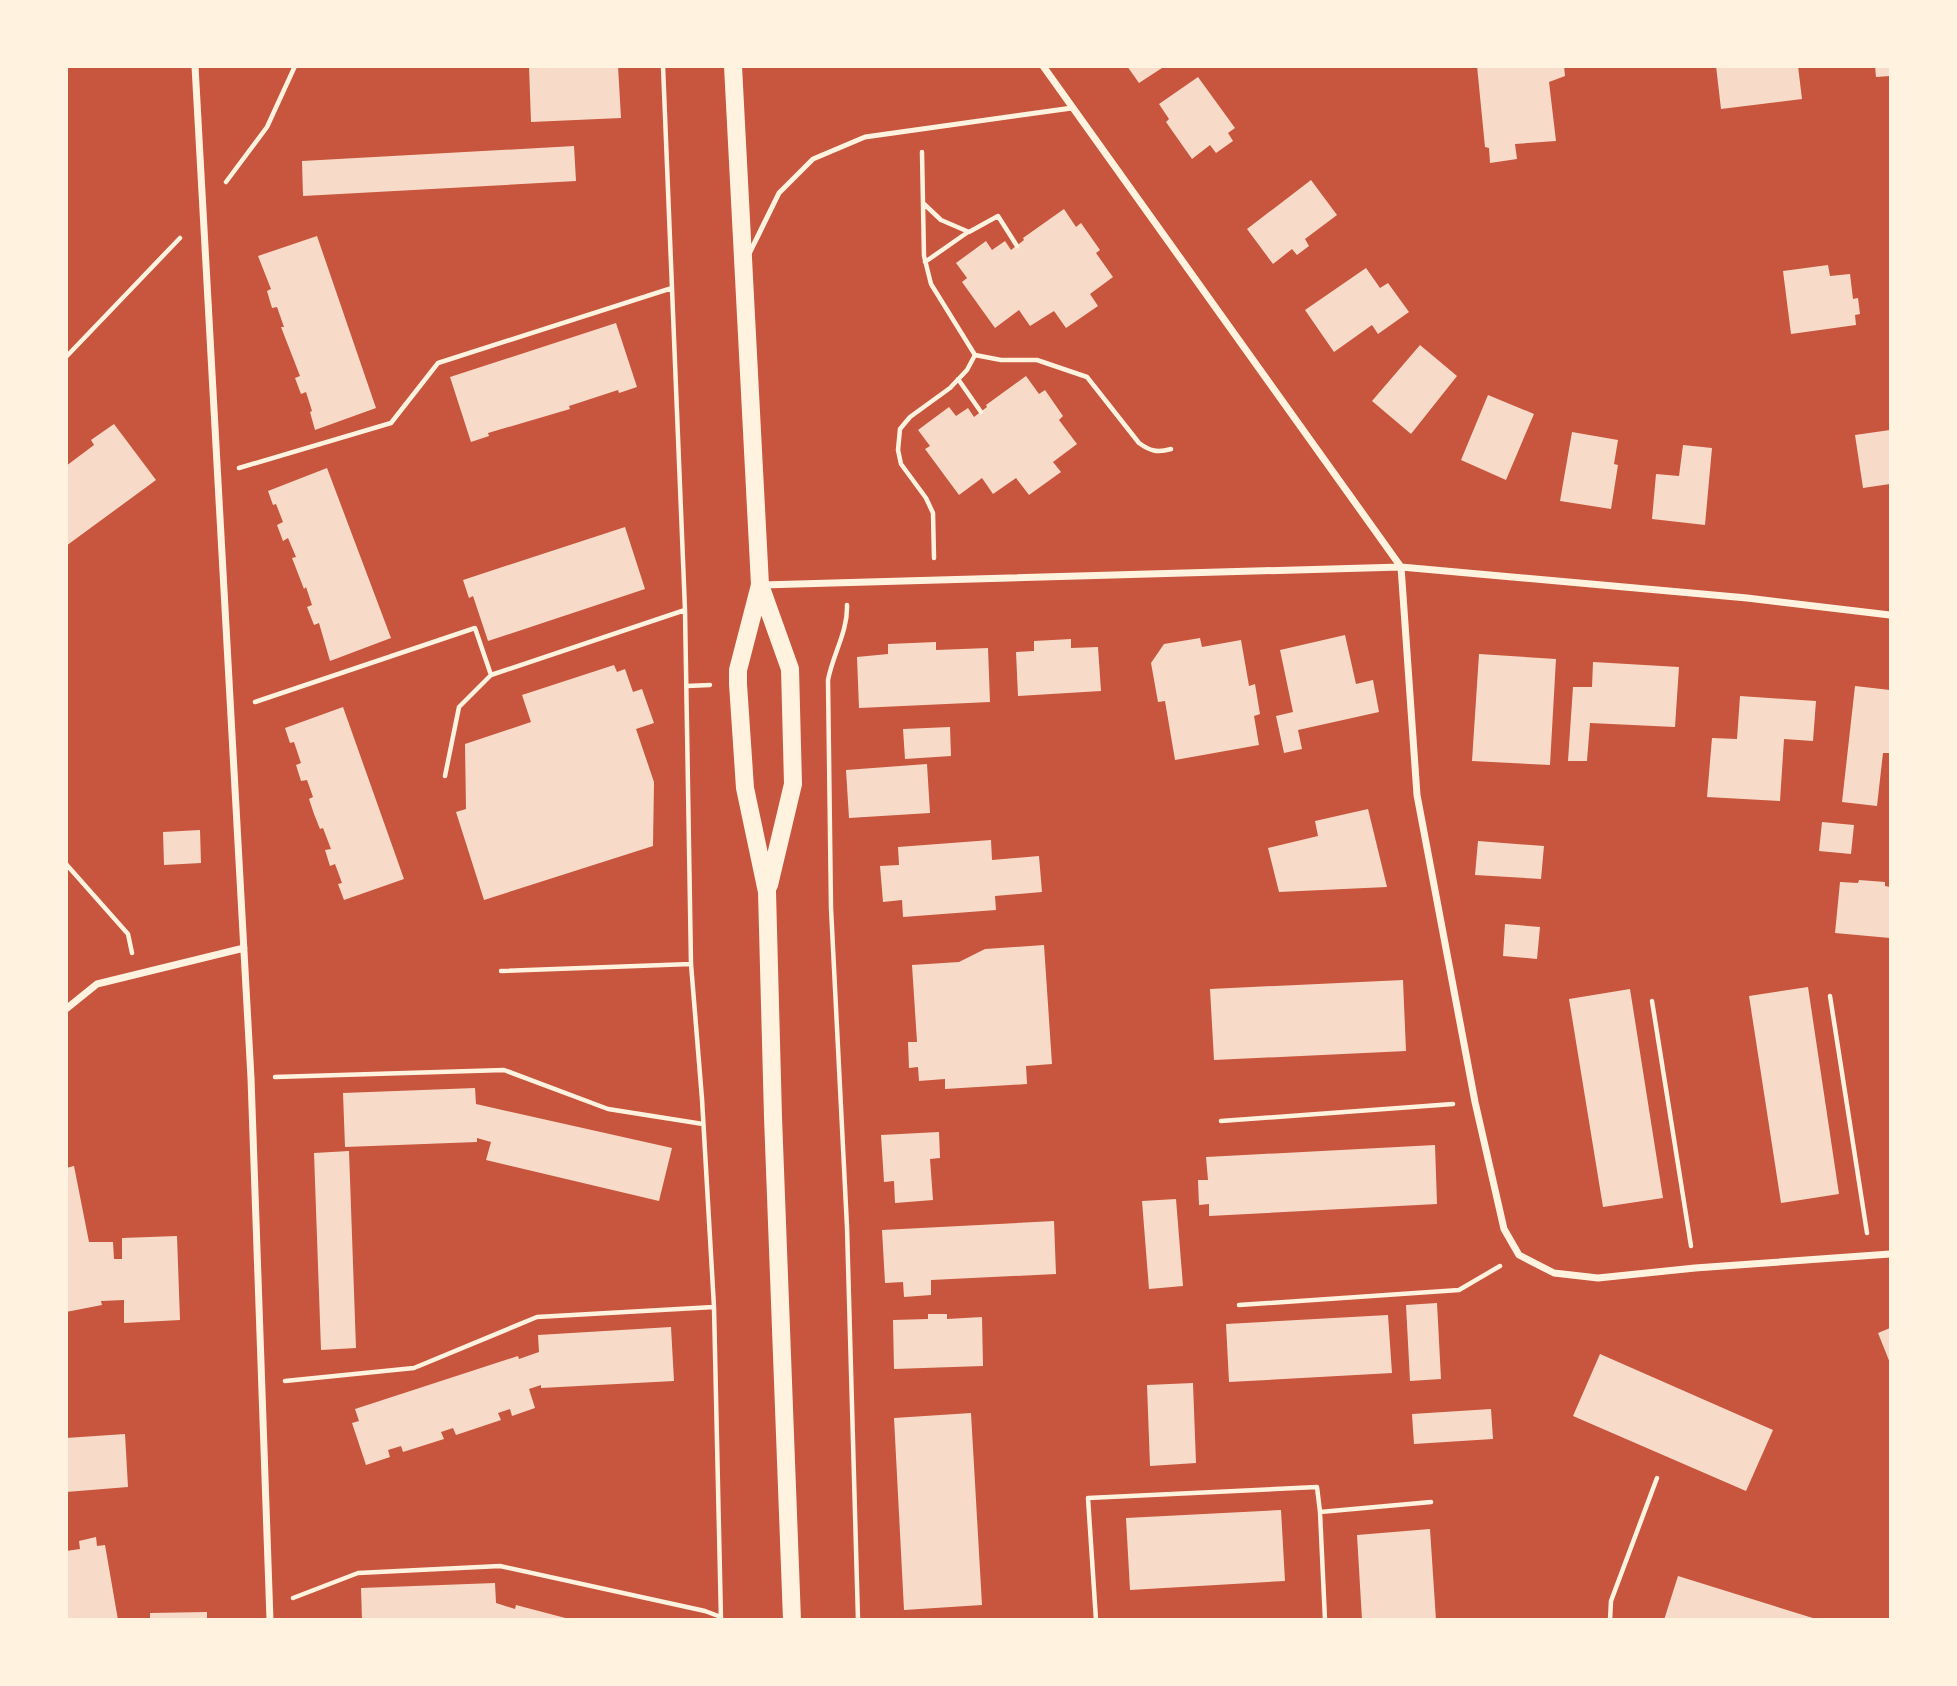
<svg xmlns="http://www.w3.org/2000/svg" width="1957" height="1686" font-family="Barlow,sans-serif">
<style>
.building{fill:#f7dbc8}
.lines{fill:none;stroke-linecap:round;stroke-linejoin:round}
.path{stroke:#fff3e0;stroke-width:4.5}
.service{stroke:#fff3e0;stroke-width:5}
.minor{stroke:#fff3e0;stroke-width:7}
.primary{stroke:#fff3e0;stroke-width:18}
</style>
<rect width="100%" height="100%" fill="#c8553d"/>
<path class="building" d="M529,66H618L621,118L531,122Z
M1127,66H1165L1139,83Z
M1477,66H1564L1565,76L1549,82L1556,141L1515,144L1517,159L1490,163L1489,148L1485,147Z
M1716,66H1798L1802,99L1721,109Z
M1875,66H1890V76L1876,77Z
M1198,77L1235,128L1228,133L1233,141L1216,153L1210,145L1192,159L1166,122L1169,119L1159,104Z
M574,146L576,181L303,196L302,161Z
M1311,180L1337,215L1305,239L1309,246L1297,255L1292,249L1273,264L1247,229Z
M1064,209L1076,227L1081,223L1100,250L1096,253L1113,277L1090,294L1098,306L1066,328L1054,311L1030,326L1019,310L995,328L962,282L967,278L956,263L986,241L992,250L1005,241L1011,250L1024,240L1023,238Z
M317,236L376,408L315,430L310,412L312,411L306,392L301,394L295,378L300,376L281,327H284L277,307L272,308L267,291L271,289L258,256Z
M1828,265L1830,276L1850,274L1853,299L1858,298L1860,314L1855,315L1856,325L1791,334L1783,271Z
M1366,268L1380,288L1388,283L1409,312L1378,334L1372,325L1334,352L1305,310Z
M616,323L637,387L619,393L618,390L569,406L570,409L488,433L489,436L471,442L450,377Z
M1420,345L1457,376L1411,434L1372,401Z
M1026,376L1039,394L1045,390L1063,416L1059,420L1077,444L1053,462L1061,472L1029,495L1016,478L993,494L982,478L959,495L925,449L930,446L918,430L949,407L956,416L968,408L974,417L987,407L986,405Z
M1488,395L1534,414L1506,480L1461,460Z
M114,424L156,480L66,546V466L94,445L91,440Z
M1890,430V484L1863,488L1855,435Z
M1572,432L1618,440L1614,464L1618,465L1611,509L1560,501Z
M1683,445L1712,448L1705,525L1652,519L1656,474L1679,476Z
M327,468L391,638L330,661L319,623L314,625L307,607L312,605L306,587L304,589L292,558L296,557L288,538L283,541L277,525L283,522L276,504L273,505L268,491Z
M625,527L645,589L488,641L473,596L469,598L463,580Z
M1345,635L1356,684L1373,680L1379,712L1298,730L1302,749L1284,753L1276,716L1293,712L1280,650Z
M1200,638L1202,647L1241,640L1249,686L1255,684L1260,714L1254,716L1259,745L1175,760L1165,701L1158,702L1151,663L1164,644Z
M1071,639V648L1098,647L1101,691L1018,696L1016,652L1034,651V641Z
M936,642V650L988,648L990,702L859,708L857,657L888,654V644Z
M1479,654L1556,659L1550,765L1472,761Z
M1593,662L1679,667L1675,727L1590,723L1587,761H1568L1573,687H1592Z
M614,665L617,672L625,669L633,692L642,689L654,723L636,729L654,782L653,846L484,900L456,812L466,809L465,744L531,722L522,695Z
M1855,686L1890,690V753H1883L1877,806L1842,802Z
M1740,696L1816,701L1813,741L1784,739L1780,801L1707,797L1712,738L1737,739Z
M343,707L404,879L344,900L338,884L342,883L335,864L330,866L325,850L331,849L323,828L320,829L314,814L309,799L313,797L307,780L301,781L296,765L301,763L294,742L290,743L285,728Z
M950,727L951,756L905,759L903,729Z
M927,764L930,813L849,818L846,770Z
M1368,809L1387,887L1279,892L1268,848L1318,836L1315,821Z
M1822,822L1854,825L1851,854L1819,851Z
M200,830L201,863L164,865L163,832Z
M991,840L992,860L1039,856L1042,892L995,896L996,910L903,917L902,900L883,902L880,866L899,865L898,847Z
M1478,841L1544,846L1541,879L1475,875Z
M1859,880L1885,882V886L1890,887V938L1835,933L1840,882L1858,883Z
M1505,924L1540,927L1537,959L1503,956Z
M1044,945L1052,1064L1026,1066L1027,1084L945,1089V1079L919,1081L918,1067L909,1068L908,1042H917L912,965L959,962L985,949Z
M1403,980L1406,1051L1214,1060L1210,989Z
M1808,987L1839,1194L1781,1203L1749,996Z
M1630,989L1663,1198L1603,1207L1569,999Z
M475,1088L476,1104L672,1148L659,1201L486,1160L491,1142L477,1138V1142L345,1147L343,1093Z
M939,1132L940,1158L930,1159L933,1200L895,1203L894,1181L884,1182L881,1135Z
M1435,1145L1437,1204L1209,1216V1204L1199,1205L1198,1180H1208L1206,1157Z
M349,1151L356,1348L321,1350L314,1153Z
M74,1166L89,1242H113L114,1259H122V1238L177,1236L180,1320L124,1323V1300L101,1301L102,1305L66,1312V1168Z
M1176,1199L1183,1286L1149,1289L1142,1201Z
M1054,1221L1056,1274L931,1280V1295L904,1297L903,1282L885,1283L882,1230Z
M1437,1303L1441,1379L1410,1381L1406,1305Z
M928,1314H947V1319L982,1317L983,1366L894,1369L893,1320L928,1319Z
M1388,1315L1392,1373L1229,1382L1226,1324Z
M671,1327L674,1381L541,1388V1385L529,1389L535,1408L512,1416L510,1409L498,1413L501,1420L456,1435L453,1428L441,1432L444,1439L403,1452L401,1446L388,1450L390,1457L366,1465L352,1423L359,1421L355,1409L518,1356L519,1359L539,1352L538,1335Z
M1890,1328V1363L1878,1333Z
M1600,1354L1773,1430L1746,1491L1573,1416Z
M1193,1383L1196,1463L1150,1466L1147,1385Z
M1491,1409L1493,1439L1414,1444L1412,1414Z
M971,1413L982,1605L904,1610L894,1418Z
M125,1434L128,1487L66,1492V1438Z
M1281,1510L1285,1581L1130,1590L1126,1518Z
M1430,1529L1436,1620H1362L1357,1535Z
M96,1537L97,1546L105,1545L118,1620H66V1551L80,1549L79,1541Z
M1678,1576L1816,1619L1815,1620H1664Z
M495,1583L496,1603L515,1609L516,1605L573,1620H362L361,1588Z
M207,1612V1620H150V1613Z"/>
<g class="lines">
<path class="path" d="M663,66L685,610L691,964L702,1099L714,1307L721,1620
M922,152L924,256L931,284L975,355L967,370L950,388L910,417L900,429L898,450L901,464L926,498L933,513L934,558
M226,182L267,127L295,66
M923,203L941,220L969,232L998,216L1017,246
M925,262L968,232
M975,355L1001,360H1037L1087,377L1139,443C1150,451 1157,453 1171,449
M66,357L180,238
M958,379L981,412
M239,468L391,423L438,363L672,288
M847,605C848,631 833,654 828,680L831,908L847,1227L858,1620
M687,686L710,685
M255,702L475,628L491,675
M445,776L459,707L491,675L685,610
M66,864L128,934L132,953
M501,971L691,964
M1830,996L1867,1233
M1652,1001L1691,1246
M275,1077L504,1070L608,1109L703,1124
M1221,1121L1453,1104
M1239,1305L1459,1290L1500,1266
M285,1381L414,1368L537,1317L714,1307
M293,1598L358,1573L500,1566L705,1611L721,1617
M1096,1620L1088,1498L1317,1487L1320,1512
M1325,1620L1320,1512L1431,1502
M1610,1620L1611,1601L1657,1478"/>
<path class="service" d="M749,254L779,193L813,159L865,137L1072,108"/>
<path class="minor" d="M195,66L251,1078L270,1620
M1043,66L1401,567L1417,795L1475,1102L1504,1229L1519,1255L1554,1273L1598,1278L1695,1268L1890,1254
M760,585L1401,567L1747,598L1890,615
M66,1009L97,984L244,948"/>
<path class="primary" d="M733,66L760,585L738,670V684L745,788L767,892L773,1117L792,1620
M760,585L790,669L793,784L769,885"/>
</g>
<rect width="1957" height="1686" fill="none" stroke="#fff3e0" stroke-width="136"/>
</svg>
